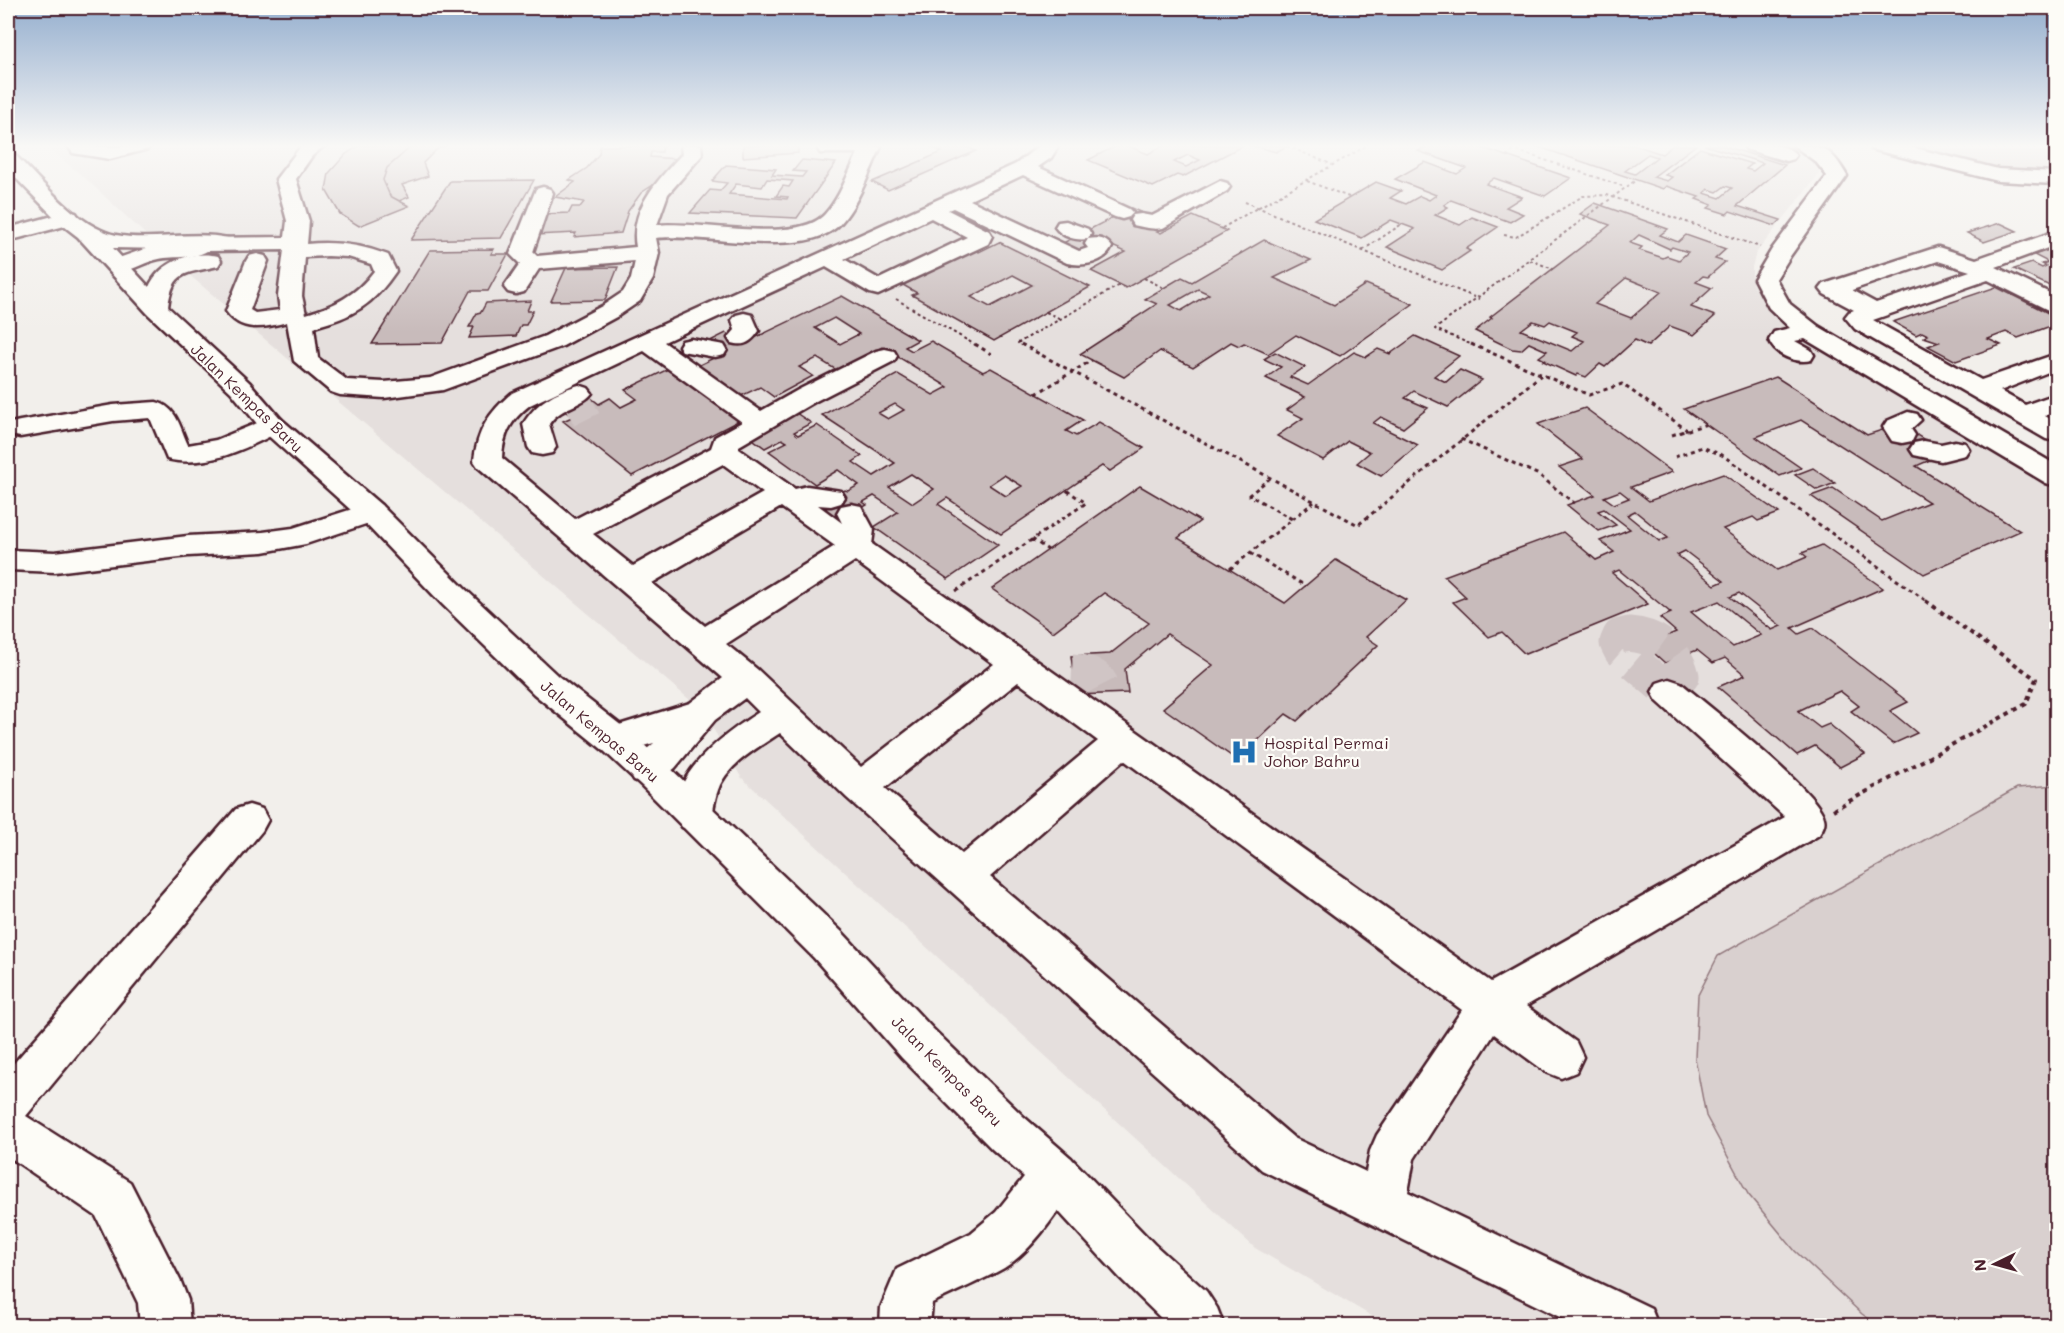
<svg xmlns="http://www.w3.org/2000/svg" width="2064" height="1333" font-family="Mali,sans-serif">
<style>
.built{fill:#e5dfdd}
.green{fill:#d9d0cf;stroke:#92787d;stroke-width:1.5}
.building{fill:#c8bbbb;stroke:#4a1f2b;stroke-width:1.5;fill-rule:evenodd}
.lines{fill:none;stroke-linecap:round;stroke-linejoin:round}
.minor-tunnel-far1{stroke:#d0c5c5;stroke-width:28;stroke-dasharray:28 14;stroke-linecap:butt}
.minor-tunnel{stroke:#d0c5c5;stroke-width:35;stroke-dasharray:35 17;stroke-linecap:butt}
.minor-casing{stroke:#4a1f2b;stroke-width:5}
.major-casing{stroke:#4a1f2b;stroke-width:5}
.path-far2{stroke:#4a1f2b;stroke-width:2;stroke-dasharray:3 3;stroke-linecap:butt}
.path-far1{stroke:#4a1f2b;stroke-width:3;stroke-dasharray:4 4;stroke-linecap:butt}
.path{stroke:#4a1f2b;stroke-width:4;stroke-dasharray:4.5 4.5;stroke-linecap:butt}
.minor{fill:#fdfcf7;fill-rule:evenodd}
.major{fill:#fdfcf7;fill-rule:evenodd}
.labels{text-anchor:middle;stroke-width:4.5;stroke-linejoin:round;paint-order:stroke}
.street-label{font-size:16px;fill:#4a1f2b;stroke:#fdfcf7}
.poi-label{font-size:16px;fill:#4a1f2b;stroke:#fdfcf7;text-anchor:start}
</style>
<rect width="100%" height="100%" fill="#f2efeb"/>
<filter id="ink" filterUnits="userSpaceOnUse"><feTurbulence type="fractalNoise" baseFrequency=".0167" numOctaves="2"/><feDisplacementMap in="SourceGraphic" scale="12" xChannelSelector="R" yChannelSelector="G"/><feConvolveMatrix kernelMatrix="1 2 1 2 8 2 1 2 1" color-interpolation-filters="sRGB"/></filter>
<g filter="url(#ink)">
<path class="built" d="M45,145H988L1004,152L1019,145H1796L1821,163L1819,174L1756,253L1752,267V284L1769,306L1801,333L2056,484V1325H1387L1255,1248L741,777L703,711L187,273L85,178Z"/>
<path class="green" d="M1898,145H2056V174L1998,171Z
M2056,785V1325H1878L1862,1314L1795,1251L1748,1194L1706,1116L1695,1058L1698,995L1718,956L2017,788Z"/>
<path class="building" d="M360,145H413L387,168L383,180L390,196L409,206L359,226L340,214L326,190L329,173L346,154Z
M413,145H446L436,150L423,163L428,176L402,185L409,197L399,201L390,196L383,180L387,168Z
M666,145L663,146L662,152H651L650,157L679,159L668,175L641,193L628,211L621,233L574,237L576,233L535,235L544,214L569,213L572,207H580L584,202L555,197L575,182L569,180L587,168L599,154L600,146Z
M743,145H798V153L743,157Z
M928,145H963L976,151L888,190L872,182L942,152Z
M1118,145H1126L1148,154L1164,145H1244L1183,177L1177,175L1153,187L1088,160ZM1188,155L1200,160L1186,167L1174,162Z
M1250,145H1289L1276,152Z
M1429,145H1474L1571,178L1545,196L1494,178L1486,184L1522,197L1506,207L1523,214L1510,222L1451,200L1444,205L1448,207L1435,215L1460,225L1472,217L1498,227L1466,249L1470,251L1442,270L1387,247L1415,229L1391,220L1362,238L1314,219L1376,182L1401,191L1390,198L1406,204L1420,196L1429,200L1436,195L1395,179L1425,162L1457,174L1466,168L1418,151Z
M1533,145H1635L1662,154L1673,145H1696L1653,177L1667,181L1672,177L1665,175L1700,148L1752,164L1746,169L1753,171L1763,163L1704,145H1721L1785,165L1737,206L1781,220L1775,226L1730,211L1727,214L1708,208L1712,205L1696,199L1699,197L1666,186L1663,189ZM1648,154L1657,157L1635,174L1625,171ZM1725,186L1732,188L1720,198L1704,193L1708,189L1717,192Z
M802,160L836,163L797,218L690,213L710,190L720,191L727,183L712,181L726,165L776,169L772,175L802,177L806,172L793,171ZM767,179L793,181L789,187L783,186L776,196L788,197L787,199L729,194L736,184L762,187Z
M534,180L501,238L411,240L450,181Z
M1595,203L1668,229L1660,235L1678,242L1686,235L1726,249L1715,259L1725,262L1708,277L1703,276L1696,282L1712,288L1691,307L1715,316L1694,335L1670,326L1648,346L1635,340L1605,367L1600,364L1586,377L1578,374L1576,376L1543,361L1545,360L1539,357L1547,351L1529,343L1521,350L1512,349L1475,331L1492,318L1490,317L1610,225L1580,214ZM1639,235L1670,249L1672,247L1688,252L1679,260L1667,256L1663,258L1639,250L1642,247L1630,243ZM1626,278L1661,292L1631,318L1595,304ZM1533,321L1545,325L1550,321L1577,332L1572,336L1584,341L1572,351L1521,330Z
M1131,208L1149,216L1137,222L1161,233L1193,216L1227,231L1126,288L1091,271L1126,252L1101,241L1079,253L1061,244Z
M2000,223L2017,231L1984,242L1967,233Z
M1264,240L1311,260L1274,278L1334,305L1366,284L1413,304L1340,356L1296,335L1268,354L1244,343L1239,346L1231,342L1193,367L1160,351L1124,377L1080,354L1157,304L1145,299L1182,277L1192,282ZM1198,289L1209,294L1181,311L1170,305Z
M999,242L1090,287L994,341L912,295L917,293L903,285L975,250L979,252ZM1013,275L1032,285L990,307L971,297Z
M494,249L491,254H508L488,291H470L442,343L372,344L430,250Z
M2052,249L2056,251V289L2014,269L2032,263L2042,268L2046,266L2042,264L2048,262L2034,255Z
M618,267L605,300L551,301L566,268Z
M1996,287L2056,317V324L2018,338L2006,332L1988,339L2001,345L1956,361L1928,346L1939,342L1924,337L1928,335L1922,332L1916,335L1893,322Z
M842,296L918,340L905,347L912,351L931,341L983,372L991,368L1083,420L1066,431L1076,436L1099,422L1144,448L1110,471L1102,466L1001,534L947,498L938,504L998,545L948,579L874,527L898,512L874,496L863,502L867,505L835,524L814,508L845,490L848,491L859,485L838,470L815,484L769,451L787,442L782,439L765,448L750,437L796,413L811,423L794,432L798,435L817,425L862,456L853,462L874,476L895,463L822,415L898,374L933,395L948,387L882,347L838,371L817,358L799,367L813,376L774,397L760,387L741,396L697,366L720,355L704,344L726,333L742,344ZM834,318L859,334L840,344L815,328ZM895,404L904,410L888,419L878,413ZM911,474L934,489L913,503L889,487ZM1004,475L1022,486L1006,496L989,485Z
M531,301L527,311H533L526,325H521L516,336L469,338L474,327H469L477,313L481,312L486,303Z
M1415,336L1459,356L1434,376L1446,382L1460,370L1482,380L1448,407L1414,391L1405,398L1428,408L1403,428L1381,417L1373,423L1418,445L1381,476L1357,463L1370,452L1348,441L1323,460L1277,436L1303,418L1287,410L1305,397L1266,378L1281,367L1264,359L1275,352L1305,367L1290,377L1308,385L1354,352L1366,357L1378,349L1390,354Z
M668,369L740,420L632,476L563,421L572,417L559,406L586,394L599,404L610,398L621,407L637,399L625,390Z
M1776,377L1867,435L1882,430L1895,438L1912,432L1933,445L1916,451L1930,460L1916,466L2020,531L1924,574L1811,496L1833,488L1882,521L1929,502L1801,420L1756,437L1801,468L1780,476L1684,409Z
M1585,408L1672,472L1631,487L1649,501L1723,474L1779,513L1758,521L1753,517L1723,529L1777,570L1807,557L1802,553L1822,545L1883,588L1792,628L1799,634L1813,628L1908,702L1890,711L1917,733L1893,744L1851,711L1859,706L1840,691L1798,711L1820,728L1829,724L1865,754L1840,767L1815,746L1797,755L1718,687L1745,675L1725,658L1713,663L1697,650L1665,663L1645,645L1676,632L1660,618L1671,613L1619,570L1612,573L1648,604L1525,654L1502,632L1489,637L1453,602L1466,597L1444,576L1563,532L1596,560L1614,552L1600,541L1630,529L1604,509L1598,511L1616,525L1599,531L1567,505L1595,495L1559,467L1583,459L1538,424ZM1620,491L1629,498L1614,504L1604,497ZM1635,511L1668,538L1659,541L1627,515ZM1685,551L1724,581L1715,585L1677,555ZM1739,593L1781,626L1772,630L1730,597ZM1719,601L1761,635L1733,647L1691,612Z
M1813,468L1835,483L1817,490L1795,475Z
M1140,486L1200,521L1178,538L1285,603L1336,560L1406,600L1366,637L1378,645L1297,721L1286,714L1237,760L1163,708L1213,665L1167,634L1125,669L1128,693L1076,695L1071,656L1110,654L1149,623L1104,593L1053,632L992,589Z"/>
<g class="lines">
<path class="minor-tunnel-far1" d="M568,413L594,400"/>
<path class="minor-tunnel" d="M1629,634C1655,636 1676,650 1682,676L1669,692L1621,651L1617,643L1620,636Z
M1072,671C1090,672 1100,676 1105,694"/>
<defs>
<path id="minor" d="M67,145L110,147L150,145L148,149L110,159L73,153Z
M302,145H325L312,156L296,179L309,221L307,244C336,241 361,245 388,255L396,271C373,305 353,317 314,327L318,358L347,380L384,382L430,378L545,336L602,306L623,292L631,279L635,261L539,269L524,292L516,294L508,292L504,287L520,264L510,254L536,189L543,187L550,189L553,193L533,252L537,256L636,247C629,209 658,180 682,154L681,145H701L702,155L668,194L657,225C698,220 797,245 825,214C840,198 848,173 858,153H820L816,145L881,147C869,172 859,203 840,224C807,260 702,233 656,238L659,253L653,279L640,301L618,316L563,346L443,390L384,398L340,395L331,392L294,361L287,322C264,328 241,333 226,311L246,261L249,256L257,254L265,256L268,261L250,310L255,313L280,310L278,296L284,250L207,251C192,260 172,255 155,260C140,264 126,275 110,271L107,266L110,261L153,246L190,243L202,238L285,237L287,221L276,179ZM328,256L348,257L371,264L374,271C356,295 335,306 306,314L302,296L305,257Z
M1040,145H1059L1051,158L1038,167L1129,209L1133,213L1129,217L1122,219L1115,217L1023,175L970,200L1079,251L1088,248L1085,244L1088,239C1098,237 1106,238 1112,247C1105,263 1083,267 1067,263L953,208L948,210L989,231L992,236L988,244L878,295L870,293L826,267L664,342L761,411L798,390L876,351L885,349L894,351L897,356L894,361L816,401L739,446V449L795,489L807,486L841,491L845,497L841,503L831,506L818,505L842,523L837,513L841,506L851,504L861,506L874,530L872,544L1491,982L1785,817L1657,701L1652,692L1657,683L1669,679L1681,683C1707,705 1819,792 1824,818C1826,824 1822,830 1819,835L1526,1006L1576,1042L1583,1057L1576,1072L1561,1078L1546,1072L1494,1034L1414,1159L1408,1192L1651,1308L1658,1326H1578L1262,1170L847,798L780,733C759,747 726,765 718,790C713,803 714,815 708,827L695,831L682,827C659,780 726,733 759,712L745,698L715,720L675,768L660,780L647,784L634,780L629,770L634,760L654,743L615,754L603,750L598,740L603,730L690,703L723,678L478,467L474,461C477,431 489,412 512,393L1016,164ZM931,218L967,237L879,279L844,259ZM644,351L742,422L715,437L711,448L575,519L502,458C503,434 511,420 530,405ZM723,464L763,493L633,566L593,534ZM781,507L835,546L705,626L652,583ZM855,561L994,664L861,767L758,670L726,644ZM1018,682L1098,741L962,854L885,788ZM1124,760L1462,1010L1377,1135L1370,1151L1366,1172L1294,1138L990,877Z
M1744,145C1758,145 1786,141 1796,155L1793,159L1786,161L1746,149Z
M1793,145C1823,145 1831,148 1847,176L1791,255L1776,279L1790,304L1818,326L2056,465V486L2046,483L1805,339L1795,341L1811,350L1814,355L1811,360C1796,364 1774,355 1769,340L1774,332L1790,328L1769,308L1754,279L1772,249L1827,176L1816,162Z
M1869,145H1903L1998,169L2056,172V184L1998,181L1871,149Z
M1220,181L1227,183L1230,187L1227,191L1163,228C1152,230 1144,227 1133,225L1130,220L1133,215L1141,214L1152,216Z
M68,212L76,213L79,218L76,223L8,241V228Z
M1066,221L1088,229L1091,234L1088,239C1076,241 1062,237 1055,227L1058,222Z
M2056,231V245L1996,267L2056,296V312L2048,310L1988,280L1873,320L1981,380L2056,354V369L2000,391L2025,405L2056,394V411L2045,416L2056,422V441L2046,439L1855,329L1845,317L1849,312L1854,310L1824,294L1820,289L1824,284L1938,247L1976,259ZM1938,261L1970,271L1876,303L1852,290Z
M744,313L752,315L759,331C751,342 745,347 731,343L728,338L735,330L732,320L736,315Z
M691,339L724,345L727,350L724,355L715,357L682,351L679,346L682,341Z
M579,385L588,388L592,393C583,406 561,406 549,424L556,447L552,453L542,455L532,453L528,447L523,424C537,402 554,392 579,385Z
M156,402C177,407 180,428 188,445L216,440L272,417L281,419L285,425L281,431C246,448 208,469 167,459L150,418L113,421L20,437L11,435L8,430L11,423L20,421L113,405Z
M1908,412L1917,414L1921,420L1911,429L1915,435L1912,441L1902,443L1892,441L1883,427L1887,421Z
M1924,441L1941,444L1955,441L1965,443L1969,449L1965,455L1941,461L1914,455L1910,449L1914,443Z
M371,503L381,505L385,512L381,519L306,544L263,552L188,556L55,572L8,570V550L55,552L188,536L263,532L293,528Z
M249,805L262,809L268,820L262,831L26,1116L130,1182L181,1282L188,1300L190,1326H140L138,1303L96,1216L8,1156V1070L236,809Z
M1055,1151L1071,1158L1078,1174C1066,1204 1032,1251 1004,1268C981,1281 956,1291 932,1303L930,1326H880L881,1307L897,1269L971,1233L996,1212L1039,1158Z"/>
<path id="major" d="M8,153L15,155C43,182 78,227 116,235C150,242 193,230 228,238L231,243L228,248L220,250L113,248L149,287C160,262 191,250 218,256L221,261L218,266C186,274 173,269 168,307L249,382L281,419L381,505L464,588L558,676L627,730L668,766L842,932L932,1028L1024,1117L1071,1158L1154,1244L1206,1291L1217,1308L1224,1326H1169L1120,1278L1039,1190L992,1149L902,1058L814,958L642,786L603,750L534,694L442,604L361,519L263,431L231,392L148,314L78,237L60,223L8,170Z"/>
</defs>
<use href="#minor" class="minor-casing"/>
<use href="#major" class="major-casing"/>
<path class="path-far2" d="M1500,145L1625,187
M1287,146L1333,165
M1506,156L1522,145
M1307,181L1349,197
M1245,202L1479,299
M1222,228L1368,145
M1504,235L1516,237L1583,196L1607,195L1760,247
M1363,250L1402,224
M1530,260L1553,269
M1144,278L1164,288
M896,299L977,346
M1046,312L1061,319
M1024,346L1018,343L1120,285
M1475,346L1435,329L1636,180"/>
<path class="path-far1" d="M975,344L991,354
M1021,344L1358,525L1541,375
M1471,344L1589,395L1622,384L1687,430
M1036,394L1092,360
M1672,435L1707,424
M1461,439L1539,475L1574,503
M1675,457L1702,447L1722,455L1925,600
M1270,478L1249,495L1292,519
M1032,539L1048,550
M1250,553L1306,586
M1230,569L1314,502
M956,591L1086,503L1066,490"/>
<path class="path" d="M1833,810L2026,704L2036,679L1923,599"/>
<use href="#minor" class="minor"/>
<use href="#major" class="major"/>
</g>
</g>
<linearGradient id="sky" x2="0" y2="1"><stop stop-color="#94aece"/><stop offset="0.44" stop-color="#f9f8f6"/><stop offset="1" stop-color="#f9f8f6" stop-opacity="0"/></linearGradient>
<rect width="2064" height="332" fill="url(#sky)"/>
<defs>
<symbol id="hospital-bare" viewBox="-9 -9 18 18"><path d="M-5-5h3v3.5h4V-5h3V5h-3V1.5h-4V5h-3Z" fill="#1f6fb2" stroke="#fdfcf7" stroke-width="2.5" paint-order="stroke"/></symbol>
</defs>
<g fill-rule="evenodd">
<use href="#hospital-bare" x="1225" y="733" width="38" height="38"/>
</g>
<g class="labels">
<g class="street-label">
<text transform="translate(247 398) rotate(44)" y="6">Jalan Kempas Baru</text>
<text transform="translate(600 731) rotate(40)" y="6">Jalan Kempas Baru</text>
<text transform="translate(947 1071) rotate(45)" y="6">Jalan Kempas Baru</text>
</g>
<g class="poi-label">
<text x="1264" y="749">Hospital Permai<tspan x="1264" dy="18">Johor Bahru</tspan></text>
</g>
</g>
<rect width="2064" height="1333" fill="none" stroke="#fdfcf7" stroke-width="30"/>
<rect x="15" y="15" width="2034" height="1303" fill="none" stroke="#4a1f2b" stroke-width="2" filter="url(#ink)"/>
<g transform="translate(1995 1264) rotate(265)" stroke="#fdfcf7" stroke-width="4.5" paint-order="stroke">
<path d="M0-4.5L10 22L0 15L-10 22Z" fill="#4a1f2b"/>
<text y="-9" font-size="16" font-weight="bold" text-anchor="middle" fill="#4a1f2b">N</text>
</g>
</svg>
